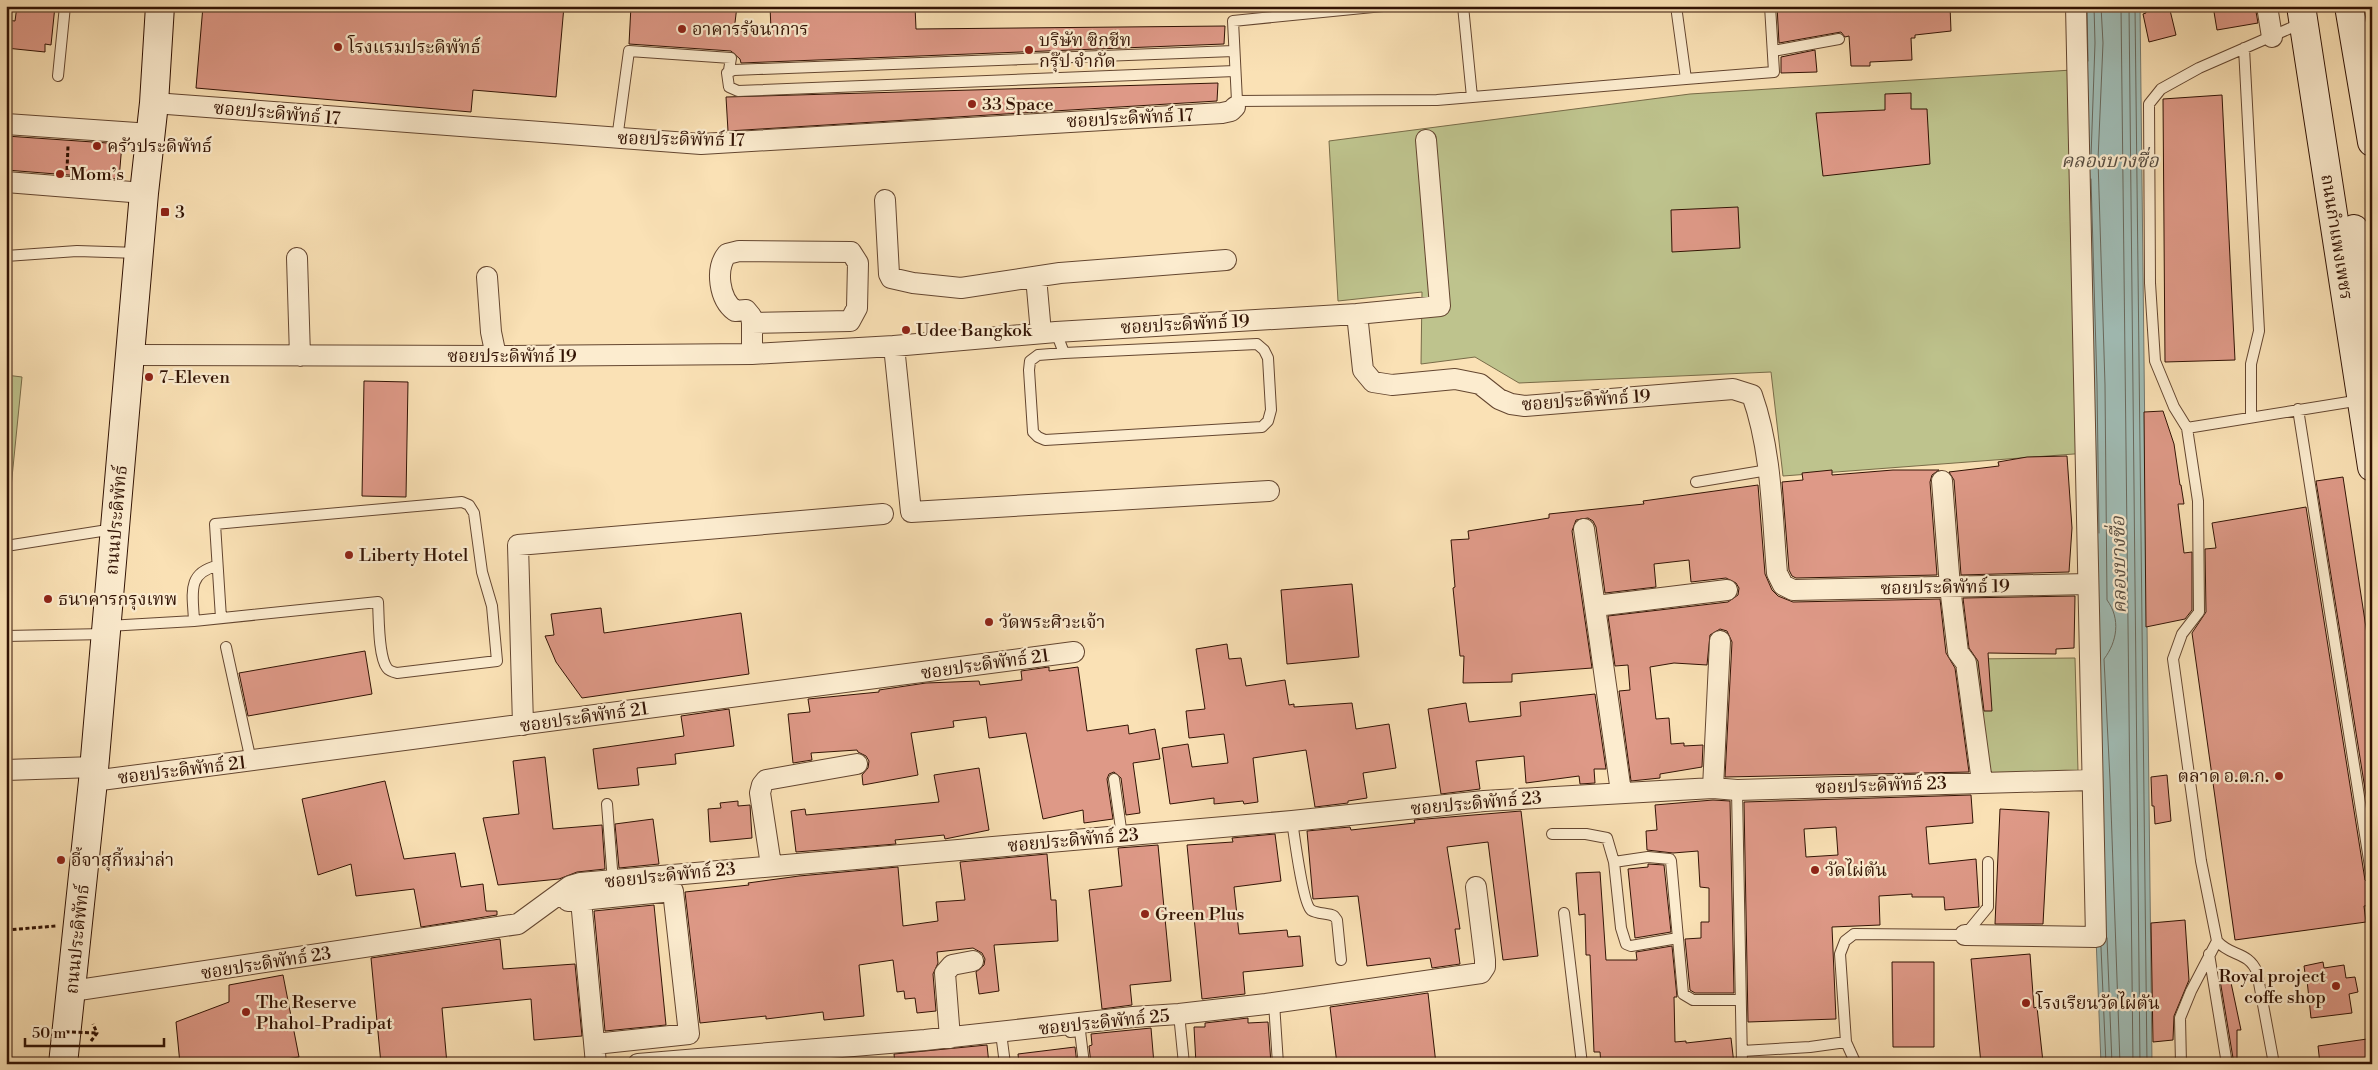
<svg xmlns="http://www.w3.org/2000/svg" width="2378" height="1070" font-family="'Libre Bodoni','Noto Serif Thai',serif">
<style>
.green{fill:#bec38d;stroke:#786b48}
.water{fill:#a0bcb5;stroke:#74786e}
.lines{fill:none;stroke-linecap:round;stroke-linejoin:round}
.shore{stroke:#69685c;stroke-width:1}
.building{fill:#de9987;stroke:#321304;fill-rule:evenodd}
.service-casing{stroke:#644630;stroke-width:12}
.minor-casing{stroke:#644630;stroke-width:22}
.secondary-casing{stroke:#321304;stroke-width:30}
.path{stroke:#321304;stroke-width:3;stroke-dasharray:4 2.5;stroke-linecap:butt}
.service{stroke:#fceccf;stroke-width:10}
.minor{stroke:#fceccf;stroke-width:20}
.secondary{stroke:#fceccf;stroke-width:28}
.path-bridge{stroke:#321304;stroke-width:3;stroke-dasharray:4 2.5;stroke-linecap:butt}
.poi-dot{fill:#8f2418;stroke:#fceccf;stroke-width:2}
.labels{text-anchor:middle;stroke-width:4.5;stroke-linejoin:round;paint-order:stroke}
.poi-label{font-size:18px;fill:#321304;stroke:#fceccf;text-anchor:start}
.street-label{font-size:18px;fill:#321304;stroke:#fceccf}
.water-label{font-size:19px;font-style:italic;fill:#584e42;stroke:#fceccf}
</style>
<rect width="100%" height="100%" fill="#fae1b5"/>
<filter id="stains"><feTurbulence type="fractalNoise" baseFrequency=".004" numOctaves="4"/><feColorMatrix values="0 0 0 0 .2 0 0 0 0 .09 0 0 0 0 .02 0 0 0 .5 -.17"/></filter>
<radialGradient id="worn" r=".72"><stop offset=".6" stop-color="#630" stop-opacity="0"/><stop offset="1" stop-color="#630" stop-opacity=".3"/></radialGradient>
<path class="green" d="M2072,70L2087,453L1783,476L1771,372L1519,383L1475,357L1421,364L1422,292L1338,301L1329,141L1690,94Z
M6,375L22,377L6,538Z
M2075,658L2078,771L1983,774L1968,659Z"/>
<path class="water" d="M2082,6H2140L2152,1064H2101L2096,937Z"/>
<g class="lines">
<path class="shore" d="M2087,6L2088,61
M2101,6L2103,43L2098,160L2105,385L2107,600C2121,619 2117,642 2104,659L2110,780L2120,1064
M2121,6L2133,1064
M2129,6L2140,1064
M2135,6L2147,1064
M2091,157L2095,43L2094,6
M2091,179L2097,385L2099,533
M2107,938L2112,1064
M2101,947L2106,1064"/>
</g>
<path class="building" d="M17,6H55L51,45L45,44V52L6,48V20L15,21Z
M203,6H564L556,97L473,90L471,112L196,88Z
M631,6H737L734,31L771,30L770,6H915L916,29L1225,26L1224,44L741,63L740,59L731,51L629,44Z
M1777,6H1950L1951,31L1915,35V38H1911L1912,60L1870,62V66H1851L1849,36L1845,37L1841,32L1779,43Z
M2145,6H2169L2176,35L2149,42L2143,14L2146,13Z
M2213,6H2255L2258,23L2217,30Z
M1815,50L1817,72L1781,73V57Z
M1218,83L1217,101L728,131L726,97Z
M1911,93V109H1927L1930,164L1823,176L1816,113L1885,110V94Z
M2222,95L2235,360L2165,362L2163,99Z
M6,136L122,144L119,179L6,170Z
M1738,207L1740,248L1672,252L1671,210Z
M364,381L408,382L406,497L362,496Z
M2163,411L2174,444L2180,485H2181L2184,504H2178L2184,553L2192,552V610L2185,619L2146,627L2144,412Z
M2067,456L2072,528L2069,572L1961,575L1954,480L1949,472L1999,466L1998,462L2027,457Z
M1832,470V475L1893,470H1939L1932,475L1930,482L1937,575L1796,578L1792,576L1789,570L1782,482L1803,480L1802,473Z
M2343,477L2372,667V833L2316,481Z
M1758,485L1765,574L1772,590L1778,596L1793,602L1940,599L1946,653L1955,668L1969,772L1725,777L1732,642L1727,631L1720,629L1710,635L1707,665L1674,663L1650,667L1656,719L1669,718L1671,744L1684,743V746L1703,745L1702,767L1660,774V778L1631,781L1619,691L1630,690L1628,665L1615,666L1608,616L1728,602L1738,595L1739,588L1736,583L1726,578L1691,582L1689,560L1654,564L1656,587L1605,593L1596,527L1593,521L1588,518L1576,520L1572,531L1592,668L1512,674V682L1463,683L1464,656H1460L1453,588L1455,587L1451,540L1469,539L1468,531L1549,518V514L1644,504L1643,501Z
M2306,507L2365,880L2372,886V905L2364,906L2366,922L2235,940L2192,633L2206,612L2205,549L2216,548L2212,523Z
M1352,584L1359,657L1287,664L1281,590Z
M2075,596L2074,648L2056,649V654L1988,653L1992,711H1984L1978,661L1969,648L1963,598Z
M601,608L604,633L741,613L749,674L582,698L556,662L545,636L554,635L551,614Z
M1227,644L1229,659L1241,658L1246,686L1285,680L1289,705L1294,704V707L1352,703L1356,729L1389,724L1396,768L1363,773L1367,798L1348,801V803L1315,807L1306,750L1253,758L1258,802L1244,804L1243,801L1214,804V798L1170,804L1162,748L1188,744L1192,767L1228,763L1224,734L1189,738L1186,711L1205,709L1196,649Z
M365,651L372,694L248,716L239,673Z
M1049,667V671L1078,667L1087,731L1128,725L1129,734L1155,729L1160,759L1133,763L1140,813L1126,815L1121,778L1114,772L1109,774L1107,779L1113,819L1084,823L1083,810L1043,819L1026,733L989,738L986,717L953,721L954,727L911,733L918,775L863,785L862,775L868,768L869,761L866,756L858,752L857,750L811,753L812,760L793,763L788,714L810,712L808,699L879,692V690L926,683L979,681L980,685L1022,680L1021,671Z
M1595,694L1606,769H1594L1595,783L1580,784L1579,776L1526,783L1524,756L1476,761L1480,789L1441,794L1428,709L1466,703L1469,722L1521,716L1520,702Z
M729,709L734,746L675,754L676,764L637,768L639,785L598,789L593,749L684,736L681,716Z
M545,757L553,829L602,825L605,869L577,872L559,879L498,885L483,818L519,814L513,761Z
M979,768L989,830L945,839L944,835L895,840L896,844L796,852L791,811L805,809L806,815L939,802L934,775Z
M2167,775L2171,821L2155,824L2154,806H2152L2151,777Z
M385,781L404,859L455,853L461,887L483,884L486,911H497V915L421,927L414,889L356,896L351,864L318,875L302,799Z
M1971,795L1973,823L1926,827L1929,864L1976,859L1979,907L1945,910L1944,897H1912V894L1879,896L1880,925L1832,927L1836,1019L1748,1022L1744,802ZM1836,827L1838,855L1806,857L1804,829Z
M1713,800L1730,801L1734,993H1695L1690,990L1685,939L1701,938V922H1709V888L1700,887L1698,851L1673,853L1647,850L1646,831L1657,830L1655,805Z
M738,801V806L750,805L752,838L710,842L708,809L721,808L720,803Z
M2000,809L2049,812L2043,924H1995Z
M1521,811L1538,956L1503,960L1488,842L1447,847L1460,929H1455L1460,964L1432,968L1430,958L1367,966L1358,896L1313,899L1307,831L1350,827L1351,830L1415,823L1414,820Z
M653,819L659,864L619,868L615,824Z
M1275,834L1281,881L1234,887L1239,934L1287,930L1288,937L1300,936L1303,966L1243,972L1245,994L1202,999L1187,845L1233,842L1232,838Z
M1158,845L1171,981L1130,985L1132,1005L1102,1009L1089,890L1122,886L1118,848Z
M1047,854L1051,900H1056L1058,941L994,945L999,991L979,994L976,972L984,965L985,959L982,953L973,948L937,952L938,963L933,974L936,1011L917,1013L915,998L905,999L904,991L897,992L893,960L859,965L864,1016L824,1020L823,1012L766,1019V1016L700,1023L685,892L749,885L748,883L799,876L898,867L903,926L938,921L936,902L965,900L960,862Z
M1648,864L1664,865L1671,932L1635,938L1628,869L1648,867Z
M1600,872L1606,960H1637L1636,952L1672,946L1677,997H1674L1675,1042L1686,1041V1043L1731,1038L1734,1064H1601L1600,1052H1594L1590,955H1586L1585,914L1579,915L1576,873Z
M654,905L666,1025L605,1031L594,911Z
M2185,920L2189,980L2174,1016L2173,1040L2153,1042L2151,923Z
M500,939L503,969L575,964L582,1036L534,1040L531,999L442,1008L447,1064H381L371,958Z
M2030,954L2034,1008L2037,1007L2043,1062L1981,1064L1971,959Z
M1892,962H1934V1047H1893Z
M2323,962L2324,968L2344,965L2346,978L2355,977L2358,992L2349,994L2352,1013L2311,1018L2307,980H2306L2304,966Z
M283,975L299,1057L252,1064H180L176,1022L229,1002V985Z
M2230,978L2241,1030H2237V1064H2234L2220,980Z
M1428,993L1436,1064H1337L1330,1007Z
M1248,1018V1023L1268,1022L1271,1064H1196L1194,1027H1205V1023Z
M1151,1028L1154,1064H1091L1089,1046L1092,1045L1091,1034Z
M2367,1039L2371,1064H2320L2318,1046Z
M987,1045L989,1064H895L894,1054Z
M1075,1047L1077,1064H1019L1018,1054Z"/>
<g class="lines">
<defs>
<path id="service" d="M1463,6L1472,97
M2244,48L2259,331L2251,364V416
M1234,51L734,70L727,73L729,87L738,91L1235,71
M1773,51L1839,39
M58,76L65,6
M1686,79L1774,72L1770,6
M1237,101L1437,100L1686,79L1676,6
M1236,106L1237,101L1233,21L1383,6
M617,139L629,51L731,58L729,70
M6,256L77,251L139,253
M1056,332L1064,353L1257,344L1264,350L1268,358L1271,410L1268,421L1262,427L1045,440L1038,437L1033,432L1029,370L1030,361L1038,355L1064,353
M2298,409L2372,879
M2187,428L2361,400
M1696,482L1768,470
M6,546L114,529
M194,621C193,595 186,573 217,566
M108,626L194,621L378,602C379,617 378,656 387,668C389,671 393,672 397,673L497,661L492,606L482,572L474,513L469,505L462,502L215,524L221,618
M6,636L105,634
M226,647L251,761
M1114,779L1122,836
M1737,790L1742,1064
M607,804L613,882
M1292,821C1294,834 1303,904 1311,910C1317,914 1328,913 1334,916L1337,920L1341,960
M1552,834H1586L1607,838L1614,862
M1564,913L1582,1064
M1678,938L1631,946L1626,944L1621,928L1614,862L1648,857L1670,859L1671,861L1683,994L1693,1000H1739
M2209,954L2227,1064
M1274,1003L1278,1064
M1179,1014L1184,1064
M1070,1032L1080,1031L1084,1064
M1001,1033L1005,1064
M1846,1042L1856,1064
M1742,1051L1810,1047L1846,1042L1840,954L1845,941L1854,934L1965,935L1988,907V862
M2181,1064L2180,1018L2191,991L2217,941
M2274,1064L2257,972C2248,951 2231,957 2217,941L2201,861L2173,659L2182,634L2199,612L2198,501L2187,428L2174,407L2155,361L2150,283L2149,104L2161,89L2199,68L2302,23"/>
<path id="minor" d="M2267,6L2272,37
M154,103L701,144L1222,113L1231,111L1235,107
M6,124L151,134
M6,182L144,193
M885,200L889,274L891,278L913,283L961,288L1060,273L1226,260
M297,258L300,356
M487,277L491,332L496,356
M1036,277L1041,333
M1357,314L1440,306L1426,140
M894,346L911,512L1269,491
M752,354V323L751,316L746,310L735,311C719,299 715,269 727,254L739,251L851,252L858,263L857,308L850,321L752,323
M131,355L496,356L752,354L894,346L1056,332L1357,314L1363,370L1373,382L1392,385L1455,379L1480,384L1499,399L1511,404L1525,406L1733,389L1752,395C1772,451 1772,515 1777,573L1783,585L1793,590L2088,584
M1942,481L1950,587L1958,652L1966,663L1982,782
M1584,529L1621,792
M1596,606L1727,590
M523,725L518,545L883,514
M6,770L94,767
M93,781L1074,652
M1713,788L1720,641
M771,865L760,793L762,785L766,780L857,764
M581,900L673,891L689,1034L595,1044
M568,901L581,900L596,1064
M1965,935L2096,937L2076,6
M72,991L518,924L570,886L580,883L1292,821L1484,801L1713,788L1737,790L2091,780
M950,1038L945,973L952,965L973,961
M638,1064L925,1040L1133,1017L1179,1014L1266,1004L1481,973L1485,967V960L1476,887"/>
<path id="secondary" d="M2301,6L2372,467
M2349,6L2372,142
M2354,229L2372,331
M63,1064L93,781L144,193L154,103L160,6"/>
</defs>
<use href="#service" class="service-casing"/>
<use href="#minor" class="minor-casing"/>
<use href="#secondary" class="secondary-casing"/>
<path class="path" d="M67,170L68,146
M6,930L56,926
M91,1041L97,1033L93,1024"/>
<use href="#service" class="service"/>
<use href="#minor" class="minor"/>
<use href="#secondary" class="secondary"/>
<path class="path-bridge" d="M46,1031L97,1033"/>
</g>
<g class="poi-dot">
<circle cx="682" cy="29" r="5"/>
<circle cx="338" cy="47" r="5"/>
<circle cx="1029" cy="50" r="5"/>
<circle cx="972" cy="104" r="5"/>
<circle cx="97" cy="146" r="5"/>
<circle cx="60" cy="174" r="5"/>
<rect x="160" y="207" width="10" height="10" rx="2.5"/>
<circle cx="906" cy="330" r="5"/>
<circle cx="149" cy="377" r="5"/>
<circle cx="349" cy="555" r="5"/>
<circle cx="48" cy="599" r="5"/>
<circle cx="989" cy="622" r="5"/>
<circle cx="2279" cy="776" r="5"/>
<circle cx="61" cy="860" r="5"/>
<circle cx="1815" cy="870" r="5"/>
<circle cx="1145" cy="914" r="5"/>
<circle cx="2336" cy="986" r="5"/>
<circle cx="2026" cy="1003" r="5"/>
<circle cx="246" cy="1012" r="5"/>
</g>
<g class="labels">
<g class="poi-label">
<text x="692" y="35">อาคารรัจนาการ</text>
<text x="1039" y="46">บริษัท ซิกชีท<tspan x="1039" dy="21">กรุ๊ป จำกัด</tspan></text>
<text x="348" y="53">โรงแรมประดิพัทธ์</text>
<text x="982" y="110">33 Space</text>
<text x="107" y="152">ครัวประดิพัทธ์</text>
<text x="70" y="180">Mom’s</text>
<text x="175" y="218">3</text>
<text x="916" y="336">Udee Bangkok</text>
<text x="159" y="383">7-Eleven</text>
<text x="359" y="561">Liberty Hotel</text>
<text x="58" y="605">ธนาคารกรุงเทพ</text>
<text x="999" y="628">วัดพระศิวะเจ้า</text>
<text x="2269" y="782" text-anchor="end">ตลาด อ.ต.ก.</text>
<text x="71" y="866">อี้จาสุกี้หม่าล่า</text>
<text x="1825" y="876">วัดไผ่ตัน</text>
<text x="1155" y="920">Green Plus</text>
<text x="2326" y="982" text-anchor="end">Royal project<tspan x="2326" dy="21">coffe shop</tspan></text>
<text x="256" y="1008">The Reserve<tspan x="256" dy="21">Phahol-Pradipat</tspan></text>
<text x="2036" y="1009">โรงเรียนวัดไผ่ตัน</text>
</g>
<g class="street-label">
<text transform="translate(277 113) rotate(5)" y="6">ซอยประดิพัทธ์ 17</text>
<text transform="translate(1130 118) rotate(-3)" y="6">ซอยประดิพัทธ์ 17</text>
<text transform="translate(681 139) rotate(1)" y="6">ซอยประดิพัทธ์ 17</text>
<text transform="translate(2337 237) rotate(81)" y="6">ถนนกำแพงเพชร</text>
<text transform="translate(1185 324) rotate(-3)" y="6">ซอยประดิพัทธ์ 19</text>
<text x="512" y="362">ซอยประดิพัทธ์ 19</text>
<text transform="translate(1586 400) rotate(-4)" y="6">ซอยประดิพัทธ์ 19</text>
<text transform="translate(116 520) rotate(-85)" y="6">ถนนประดิพัทธ์</text>
<text transform="translate(1945 587) rotate(-1)" y="6">ซอยประดิพัทธ์ 19</text>
<text transform="translate(985 664) rotate(-8)" y="6">ซอยประดิพัทธ์ 21</text>
<text transform="translate(584 717) rotate(-8)" y="6">ซอยประดิพัทธ์ 21</text>
<text transform="translate(182 770) rotate(-7)" y="6">ซอยประดิพัทธ์ 21</text>
<text transform="translate(1881 785) rotate(-2)" y="6">ซอยประดิพัทธ์ 23</text>
<text transform="translate(1476 803) rotate(-5)" y="6">ซอยประดิพัทธ์ 23</text>
<text transform="translate(1073 840) rotate(-5)" y="6">ซอยประดิพัทธ์ 23</text>
<text transform="translate(670 875) rotate(-6)" y="6">ซอยประดิพัทธ์ 23</text>
<text transform="translate(77 939) rotate(-84)" y="6">ถนนประดิพัทธ์</text>
<text transform="translate(266 963) rotate(-9)" y="6">ซอยประดิพัทธ์ 23</text>
<text transform="translate(1104 1022) rotate(-6)" y="6">ซอยประดิพัทธ์ 25</text>
</g>
<g class="water-label">
<text x="2110" y="167">คลองบางซื่อ</text>
<text transform="translate(2118 565) rotate(-91)" y="7">คลองบางซื่อ</text>
</g>
</g>
<rect width="2378" height="1070" fill="none" stroke="#fae1b5" stroke-width="25"/>
<rect x="8" y="8" width="2363" height="1055" fill="none" stroke="#321304" stroke-width="2.5"/>
<rect x="12" y="12" width="2353" height="1045" fill="none" stroke="#321304"/>
<path d="M25 1038v8h139v-8" fill="none" stroke="#321304" stroke-width="2.5"/>
<text x="32" y="1038" font-size="15" fill="#321304" stroke="#fceccf" stroke-width="4" paint-order="stroke">50 m</text>
<rect width="100%" height="100%" filter="url(#stains)"/>
<rect width="100%" height="100%" fill="url(#worn)"/>
</svg>
